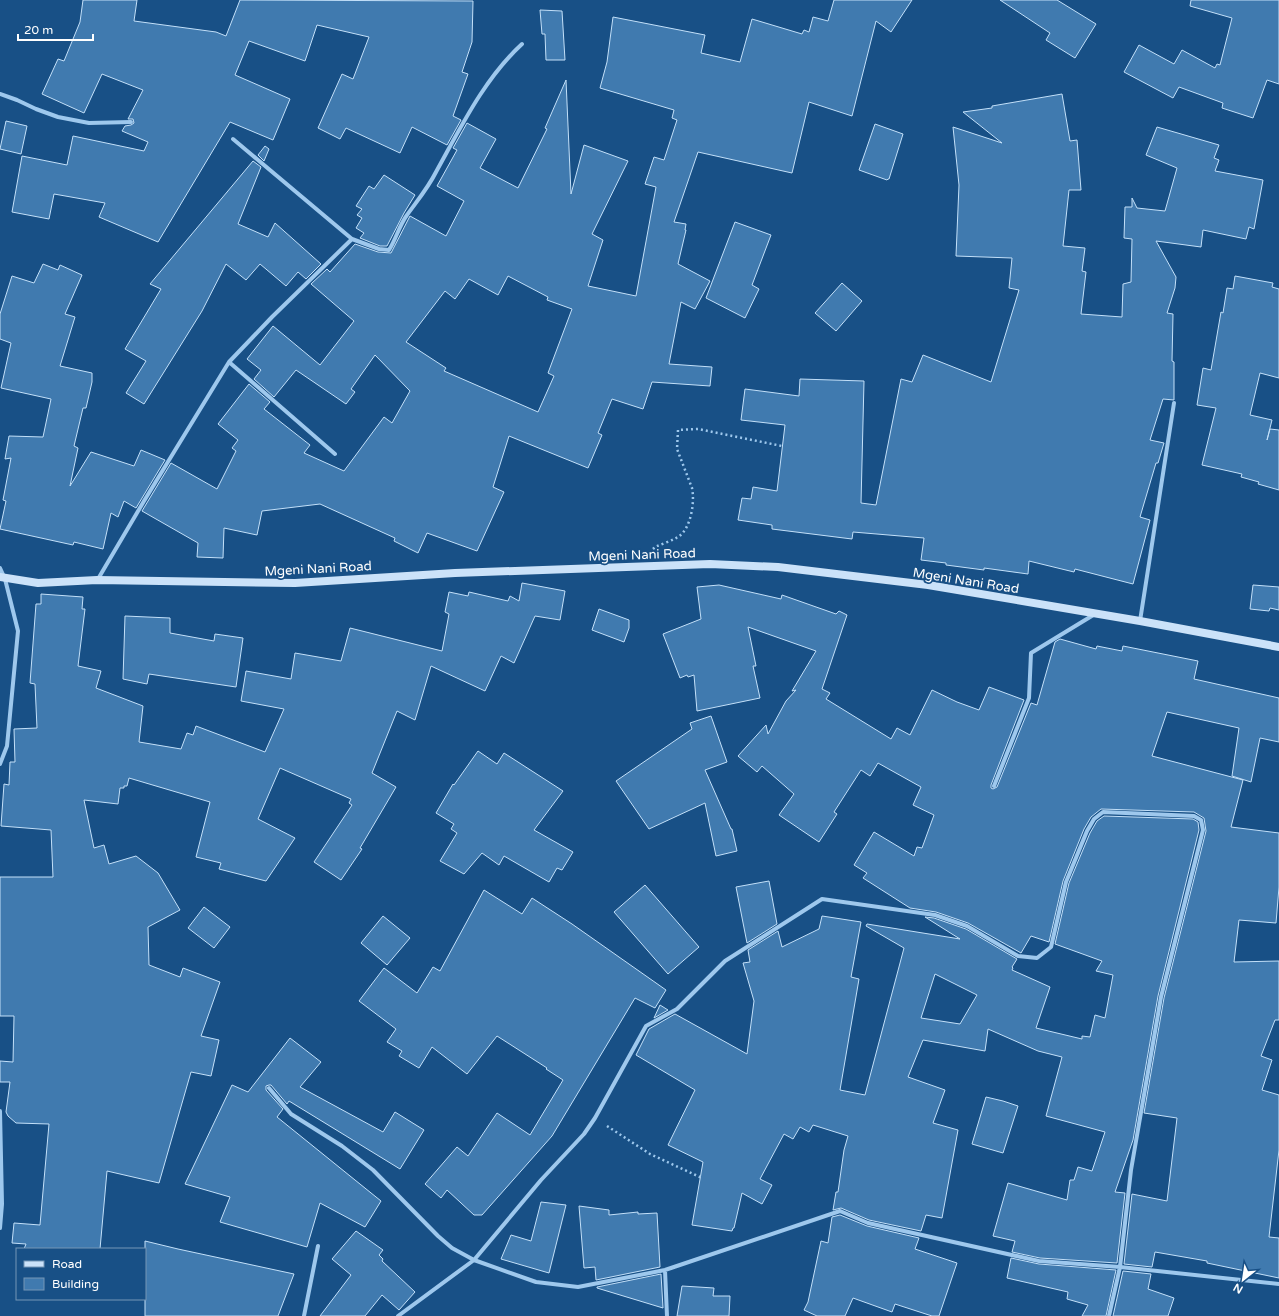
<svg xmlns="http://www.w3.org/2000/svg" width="1279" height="1316" font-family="'Varela Round',sans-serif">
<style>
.building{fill:#407aaf;stroke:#c3e0f9;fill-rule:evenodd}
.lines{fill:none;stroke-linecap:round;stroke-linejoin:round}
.path{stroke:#9ec8ed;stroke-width:2.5;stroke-dasharray:2 3;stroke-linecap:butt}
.street{stroke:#9ec8ed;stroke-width:4}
.secondary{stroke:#cbe2f9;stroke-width:8}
.labels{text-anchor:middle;stroke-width:3.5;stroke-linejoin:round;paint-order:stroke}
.street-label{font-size:13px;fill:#fff;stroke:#185086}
</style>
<rect width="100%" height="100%" fill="#185086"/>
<path class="building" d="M83,0H137L134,21L216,32L226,36L240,0L473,1L472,42L462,72L468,74L453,116L461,120L447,145L412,127L400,153L346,128L340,139L318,128L342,74L353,79L369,37L317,25L305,61L249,41L235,75L290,99L273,140L230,122L158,242L99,217L105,203L54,194L49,219L12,212L22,156L67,165L73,136L144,151L148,142L122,131L125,126L131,125L134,123L133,119H128L143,90L102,74L84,113L42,94L58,59L64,61L80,22Z
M834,0H912L891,32L876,21L852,116L809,102L792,173L698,152L674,222L686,224L685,230H686L678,264L710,281L695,309L681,302L669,364L712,367L710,386L652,382L643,409L612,399L598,433L602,435L588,468L509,436L493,487L504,492L477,551L427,533L418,553L394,541L395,538L320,504L262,511L257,535L224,528L223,558L197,557L198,543L142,511L171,463L217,489L236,451L232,448L238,440L218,424L249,384L270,402L264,409L310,445L304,453L344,471L384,417L392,423L410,391L375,355L351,389L355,392L346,404L296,370L274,397L254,379L261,370L247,359L273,326L320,365L354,321L311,284L327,269L330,272L355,244L378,252L391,253L410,216L446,236L464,201L437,186L457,150L453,148L467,123L496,139L480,168L518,188L547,129L545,128L566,80L571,194L584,145L628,161L592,234L603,240L588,286L636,296L656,187L645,184L654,157L664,160L677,120L672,118L674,110L600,88L607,62L613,17L705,35L701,53L740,62L752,19L802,34L804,30L809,32L813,17L828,21ZM508,276L548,297L547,300L572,309L548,373L554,376L538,412L444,371L446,368L406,342L445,291L455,299L469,279L498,295Z
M1000,0H1057L1096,24L1075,58L1046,40L1050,33Z
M1191,0H1279V84L1267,80L1253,118L1222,108L1223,103L1179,87L1173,98L1124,72L1139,45L1174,64L1182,50L1215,68L1217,64L1220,65L1232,18L1190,6Z
M540,10L562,11L565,60H546L545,34H542Z
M1062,94L1070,141L1077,140L1081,190H1069L1063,246L1085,248L1082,271L1086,272L1081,314L1122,317L1123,284L1131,282L1132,239L1124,238L1125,207H1132V198L1137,208L1165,211L1177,168L1146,155L1157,127L1219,145L1214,158L1219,160L1215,171L1263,180L1254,229L1249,227L1246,239L1203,230L1201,247L1156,241L1176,277L1175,288L1167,313L1173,314L1172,361L1174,362V400L1163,399L1150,440L1164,443L1158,463H1156L1140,517L1150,520L1133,584L1075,569L1074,572L1029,561L1028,574L984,568V570L946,565V563L921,560L924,538L853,532L852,539L772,529V525L738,520L742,498L751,499L753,487L777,491L785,425L741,420L745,389L799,396L800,379L864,381L861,503L876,505L901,379L912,382L923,355L991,382L1019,290L1009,288L1012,258L956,256L959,185L953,127L1002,143L963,112L992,108V106Z
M6,121L27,126L21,154L0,149Z
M875,124L903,134L889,179H888L887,180L859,170Z
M265,146L269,149L264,161L258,155Z
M253,161L261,167L238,224L268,237L275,223L321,264L306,279L298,272L286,286L260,264L246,280L226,264L202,311L144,404L126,393L146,361L125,349L161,289L150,284Z
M384,175L415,195L404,213L387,246H380L360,238L364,233L356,228L362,218L357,215L362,209L356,206L369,186L374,189Z
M735,222L771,235L752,285L759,289L745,318L706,298Z
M43,264L58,270L60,265L82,275L65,314L75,317L60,366L92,373V382L86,408H83L74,446L78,448L70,486L91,452L134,466L141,450L165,460L136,508L124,501L118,517L111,513L103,549L74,542L73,545L0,529L6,501L3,500L11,458L5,459L9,436L43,437L51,399L1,388L11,343L0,339V314L12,276L34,283Z
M1235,276L1273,283L1272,287L1279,289V378L1260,373L1250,415L1272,420L1267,440L1270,429L1279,430V490L1258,484L1259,482L1241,477L1242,474L1202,465L1216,408L1197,405L1203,368L1211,370L1221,312L1223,313L1227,288L1233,289Z
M842,283L862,301L836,331L815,313Z
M522,583L565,591L560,620L535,616L514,663L501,656L485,691L431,666L415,720L397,711L372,773L396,787L360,848L362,849L341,880L314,862L352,805L349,803L351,799L280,768L258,819L295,838L266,881L219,869L221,863L196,857L210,802L129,778L127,786H124V788H120L118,804L84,800L94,848L104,845L109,864L136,856L158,873L180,910L148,927L149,965L180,977L183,968L220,982L201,1036L219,1040L211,1076L191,1072L159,1183L107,1171L100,1249H24L26,1244L12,1243L14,1223L40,1225L49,1124L16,1123L8,1116L6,1112L10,1082H0V1061L13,1062L14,1016H0V877H53L51,830L1,826L4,784L9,785L10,762H15L14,729L37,728L35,684L30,683L36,604H41V594L83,597L82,609H85L78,666L101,671L96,688L143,706L139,742L181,749L187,733L193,735L196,726L265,752L284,709L241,701L246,671L291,679L295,653L341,661L350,628L442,651L449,614L445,612L449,592L468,596L469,592L508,601L510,596L519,601Z
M719,585L781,599L782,595L836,614L839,611L847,615L822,689L830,693L826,699L891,739L897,728L910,735L932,690L957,702L979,710L989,687L1024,700L991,785V788L993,789L997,787L1031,703L1037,705L1055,642L1060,639L1096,649L1097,646L1122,651L1123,646L1198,661L1194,679L1279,698V742L1260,738L1251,782L1232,776L1239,728L1167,712L1152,756L1243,780L1231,827L1279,833V887L1276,923L1239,920L1234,962L1279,961V1020H1275L1261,1056L1272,1060L1262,1090L1279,1095V1150L1269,1237L1279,1238V1278L1207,1263V1261L1155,1252L1152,1267L1124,1264L1132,1194L1167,1201L1177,1118L1144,1113L1164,998L1206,831L1204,818L1194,812L1101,809L1091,817L1084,829L1063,881L1049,942L1031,936L1021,953L968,923L936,912L910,908L863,878L867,873L854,865L874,832L914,856L917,847L922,848L934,815L913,805L921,787L878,763L870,776L861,770L834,812L837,814L819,842L779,815L794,794L762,766L757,772L738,756L766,725L768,734L786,701L796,690L792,691L816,651L748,627L756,666H753L760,698L697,711L694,675L688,677L687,675L680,678L663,634L701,619L697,587Z
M1253,585L1279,587V610L1270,608L1269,611L1250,609Z
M599,609L629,620V628L624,642L592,630Z
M125,616L170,618V633L214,641L215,634L243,638L236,687L149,674L147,684L123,679Z
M711,716L727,762L705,770L731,829H732L737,851L716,856L705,803L649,829L616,781L692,729L690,723Z
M478,751L497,764L504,753L563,791L534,830L573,852L562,870L557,868L549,882L504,856L499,865L482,853L464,874L440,861L457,833L451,829L454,824L436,813L453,784L454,785Z
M1104,816L1193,819L1198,822L1199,830L1158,996L1133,1140L1115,1192L1125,1193L1117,1263L1040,1258L1012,1252L1015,1241L993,1236L1008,1183L1067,1200L1070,1180H1074L1078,1167L1092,1171L1105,1132L1046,1116L1062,1057L1038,1051L988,1029L985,1051L923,1040L908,1077L945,1090L933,1123L958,1130L942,1218L926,1215L921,1231L869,1220L841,1208L833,1210L836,1192H838L844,1150L848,1136L813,1125L809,1132L800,1127L793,1139L784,1134L760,1179L772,1185L762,1204L742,1193L734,1228H733L732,1231L692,1225L703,1162L668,1145L695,1090L636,1055L649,1029L675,1014L747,1054L754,1001L743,963L750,962L748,950L778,931L782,947L819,929L822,916L861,922L851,977L859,979L840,1090L865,1095L904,948L866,926L867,924L960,939L925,917L934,918L966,929L1017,959L1012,967L1013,968L1012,970L1050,987L1036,1028L1082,1039V1036L1090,1037L1095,1015L1105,1018L1113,975L1096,971L1102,961L1055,944L1069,883L1090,833L1097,821ZM935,974L977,995L960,1024L921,1018Z
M769,881L777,924L747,943L736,887Z
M645,885L699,947L668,974L614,912Z
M484,890L522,914L532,898L572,924L666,990L655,1008L635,998L552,1136L482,1215H474L447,1190L441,1198L425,1184L457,1147L468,1156L497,1113L530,1135L563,1080L546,1069L547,1068L497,1036L467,1074L432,1047L419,1068L399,1056L402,1051L387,1042L396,1029L359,1001L384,968L417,993L433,967L440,971Z
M204,907L230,927L214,948L188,928Z
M383,916L410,938L387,965L361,943Z
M660,1005L668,1010L654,1018Z
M290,1038L321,1062L300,1087L383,1132L395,1112L424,1130L400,1169L289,1101L287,1104L271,1085H269L266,1086V1090L283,1109L277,1117L381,1201L365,1227L320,1203L307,1247L220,1222L230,1197L185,1184L232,1085L248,1092Z
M986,1097L1003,1101L1018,1106L1003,1153L972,1144Z
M541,1202L566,1205L549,1273L501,1259L511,1235L531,1241Z
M579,1206L609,1210V1215L638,1212V1214L657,1213L660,1267L596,1280L595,1267L584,1268Z
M840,1215L867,1226L919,1238L915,1249L957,1263L939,1316H932L895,1304L892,1312L853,1298L845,1316H817L804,1310L808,1302L821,1241L828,1243L832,1217Z
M356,1231L383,1250L379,1255L383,1259L382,1261L415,1292L399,1310L382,1295L365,1316H320L351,1275L332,1259Z
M145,1241L178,1249L294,1274L278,1316H145Z
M1011,1258L1039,1264L1116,1270L1106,1316H1082L1088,1305L1067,1299L1068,1292L1007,1278Z
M1123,1271L1151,1274L1148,1289L1174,1298L1168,1316H1113Z
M661,1274L663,1308L597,1288V1287Z
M682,1286L714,1288L713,1296H730L729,1316H677Z"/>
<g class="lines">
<path class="path" d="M653,549L655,547C662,544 671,541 678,537C691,529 695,502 692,488L677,449L678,430L698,429L782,446
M607,1126L650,1154L702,1178"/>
<path class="street" d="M0,94L17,100L36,109L58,117L89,123L131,122
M233,139L352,239
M229,362L335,454
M0,568L5,579L18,631L7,746L0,764
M98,579L144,501L229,362L272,317L352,239L379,249L389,250C396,239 399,226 407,215C417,201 428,188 436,172C461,127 484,79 522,44
M1140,621L1174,403
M994,786L1029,698L1031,653L1095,614
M269,1088L291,1114L342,1146L373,1170L438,1236L452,1248L474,1260L536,1282L578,1287L665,1270L840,1211L868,1223L1039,1261L1120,1267L1279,1284
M0,1111L2,1204L0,1228
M665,1270L667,1316
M304,1316L318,1246
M398,1316L474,1260L541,1180L584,1134L595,1118L646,1026L677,1009L725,961L822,899L935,915L967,926L1018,956L1037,958L1051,947L1066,882L1087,831L1094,819L1103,812L1194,816L1201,820L1203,830L1161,997L1131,1170L1120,1267L1109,1316"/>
<path class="secondary" d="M0,577L38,583L97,580L295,583L455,573L710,564L778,567L928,585L1140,621L1279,647"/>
</g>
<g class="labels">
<g class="street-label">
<text transform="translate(642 554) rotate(-2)" y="5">Mgeni Nani Road</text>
<text transform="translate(318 568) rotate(-3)" y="5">Mgeni Nani Road</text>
<text transform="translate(966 580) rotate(9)" y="5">Mgeni Nani Road</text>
</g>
</g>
<rect x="16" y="1248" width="130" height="52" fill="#185086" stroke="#7496b6"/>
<rect x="24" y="1261" width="20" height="6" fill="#cbe2f9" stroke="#7496b6"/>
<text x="52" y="1268" font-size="12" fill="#ffffff">Road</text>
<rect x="24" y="1278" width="20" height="12" fill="#407aaf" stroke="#7496b6"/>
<text x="52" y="1288" font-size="12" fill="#ffffff">Building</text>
<g transform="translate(1243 1280) rotate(210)" stroke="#185086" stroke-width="3" paint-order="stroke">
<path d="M0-3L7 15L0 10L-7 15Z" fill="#ffffff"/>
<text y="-6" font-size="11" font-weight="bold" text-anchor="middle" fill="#ffffff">N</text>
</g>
<path d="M18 34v6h75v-6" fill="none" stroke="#ffffff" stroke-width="2"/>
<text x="24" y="34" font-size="12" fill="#ffffff" stroke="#185086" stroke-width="3" paint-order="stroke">20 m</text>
</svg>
